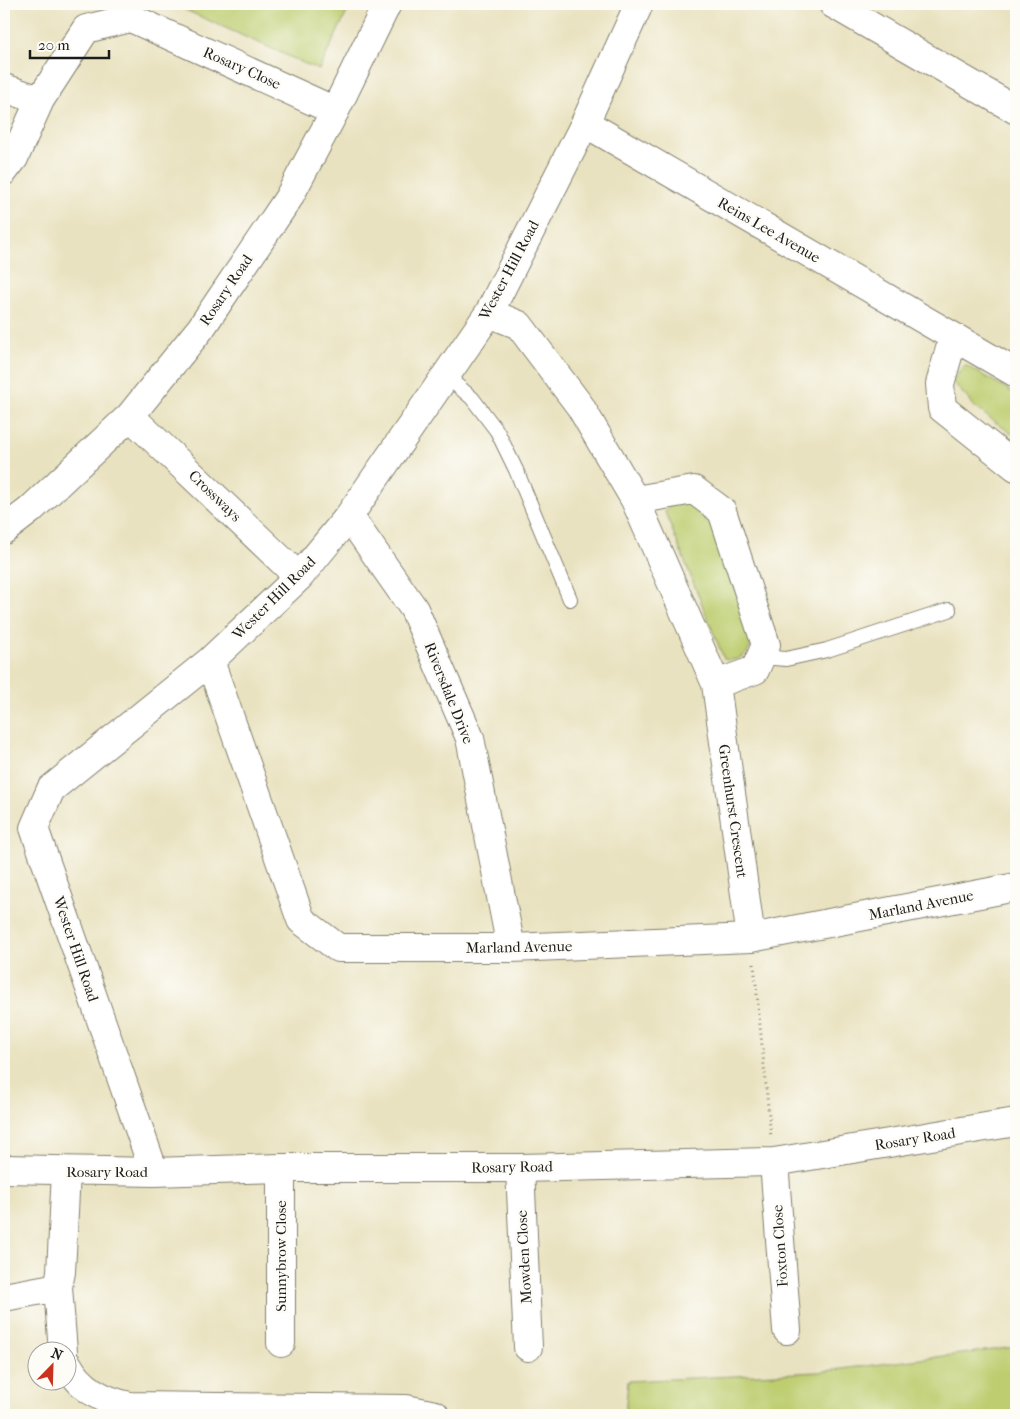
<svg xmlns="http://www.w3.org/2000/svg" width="1020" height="1419" font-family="'IM FELL French Canon',serif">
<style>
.green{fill:#bdcd6f;stroke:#6c7446}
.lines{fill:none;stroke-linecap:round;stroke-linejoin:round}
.service-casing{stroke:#827f6e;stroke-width:16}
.minor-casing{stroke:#827f6e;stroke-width:30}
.path{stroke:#827f6e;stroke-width:3;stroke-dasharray:1 4;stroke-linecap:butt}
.service{stroke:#fff;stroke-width:14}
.minor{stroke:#fff;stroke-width:28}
.labels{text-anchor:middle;stroke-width:5;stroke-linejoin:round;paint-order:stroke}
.street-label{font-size:15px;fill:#1c1c1c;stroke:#fdfcf7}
</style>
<rect width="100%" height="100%" fill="#fdfcf7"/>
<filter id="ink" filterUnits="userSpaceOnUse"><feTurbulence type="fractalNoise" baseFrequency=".02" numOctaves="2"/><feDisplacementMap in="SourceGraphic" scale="10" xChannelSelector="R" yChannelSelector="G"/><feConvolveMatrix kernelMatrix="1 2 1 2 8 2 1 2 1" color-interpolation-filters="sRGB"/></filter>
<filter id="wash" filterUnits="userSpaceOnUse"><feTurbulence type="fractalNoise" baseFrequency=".0096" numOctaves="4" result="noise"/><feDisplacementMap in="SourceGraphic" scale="20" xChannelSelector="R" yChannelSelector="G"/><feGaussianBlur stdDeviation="1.12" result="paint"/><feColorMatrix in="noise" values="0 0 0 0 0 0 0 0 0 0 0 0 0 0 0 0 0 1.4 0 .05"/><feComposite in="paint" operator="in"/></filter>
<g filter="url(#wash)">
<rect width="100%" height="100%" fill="#e9e2c0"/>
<path class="green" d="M172,4H351L319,70Z
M965,365L1016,394V437L976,408L952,381Z
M682,501L706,509L755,635C752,651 741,663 724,659L665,512L670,505Z
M1016,1347V1415H625L628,1381L818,1372Z"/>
</g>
<g filter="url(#ink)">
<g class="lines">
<defs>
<path id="service" d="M446,376L472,398L497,431L516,470L570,599
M761,657L786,659L827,650L949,610"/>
<path id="minor" d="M833,4L1016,110
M4,88L40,100
M585,123L1016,373
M4,171L14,158L40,100L86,29L131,18L335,111
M489,313L519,325L580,406L635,500L716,684L751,938
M953,338L940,384L942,408L1016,467
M130,416L299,577
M635,500L694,490L722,511L766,645L755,670L716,684
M349,516L414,609L470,738L511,948
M4,530L30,510L130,416L201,328L288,199L335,111L387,4
M210,661L301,920L338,948H511L751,938L1016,887
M774,1162L787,1330
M281,1168V1343
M520,1168L528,1347
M4,1169L154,1172L281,1168H520L774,1162L1016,1122
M154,1172L34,828L51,789L210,661L299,577L349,516L489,313L585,123L639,4
M4,1297L58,1287
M63,1352L58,1287L61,1272L66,1172
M68,1365C81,1389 103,1401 130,1406L406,1409L435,1415"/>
</defs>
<use href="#service" class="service-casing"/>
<use href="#minor" class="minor-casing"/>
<path class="path" d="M754,964L771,1137"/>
<use href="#service" class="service"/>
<use href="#minor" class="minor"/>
</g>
</g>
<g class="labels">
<g class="street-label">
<text transform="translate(242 68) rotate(24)" y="5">Rosary Close</text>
<text transform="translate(769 230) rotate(30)" y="5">Reins Lee Avenue</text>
<text transform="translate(509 270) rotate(-62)" y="5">Wester Hill Road</text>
<text transform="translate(226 290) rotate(-56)" y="5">Rosary Road</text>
<text transform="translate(215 496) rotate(44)" y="5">Crossways</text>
<text transform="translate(274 598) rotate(-45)" y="5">Wester Hill Road</text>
<text transform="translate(449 693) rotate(68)" y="5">Riversdale Drive</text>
<text transform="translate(733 811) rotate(82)" y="5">Greenhurst Crescent</text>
<text transform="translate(921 905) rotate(-11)" y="5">Marland Avenue</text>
<text transform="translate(519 947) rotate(-1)" y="5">Marland Avenue</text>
<text transform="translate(76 949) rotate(71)" y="5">Wester Hill Road</text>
<text transform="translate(915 1139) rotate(-9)" y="5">Rosary Road</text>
<text transform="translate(512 1167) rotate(-1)" y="5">Rosary Road</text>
<text x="107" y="1177">Rosary Road</text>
<text transform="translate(780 1246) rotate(-94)" y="5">Foxton Close</text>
<text transform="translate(281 1256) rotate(-90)" y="5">Sunnybrow Close</text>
<text transform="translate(524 1257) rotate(-93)" y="5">Mowden Close</text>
</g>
</g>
<rect width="1020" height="1419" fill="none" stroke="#fdfcf7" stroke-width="20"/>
<g transform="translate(52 1366) rotate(23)"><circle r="24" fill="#fdfcf7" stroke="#a3a29f"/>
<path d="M0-4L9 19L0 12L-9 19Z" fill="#c8321e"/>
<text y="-8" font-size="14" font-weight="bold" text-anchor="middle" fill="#1c1c1c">N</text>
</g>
<path d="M30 50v8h79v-8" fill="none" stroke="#1c1c1c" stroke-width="2.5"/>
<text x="38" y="50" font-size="15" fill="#1c1c1c" stroke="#fdfcf7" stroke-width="4" paint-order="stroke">20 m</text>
</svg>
